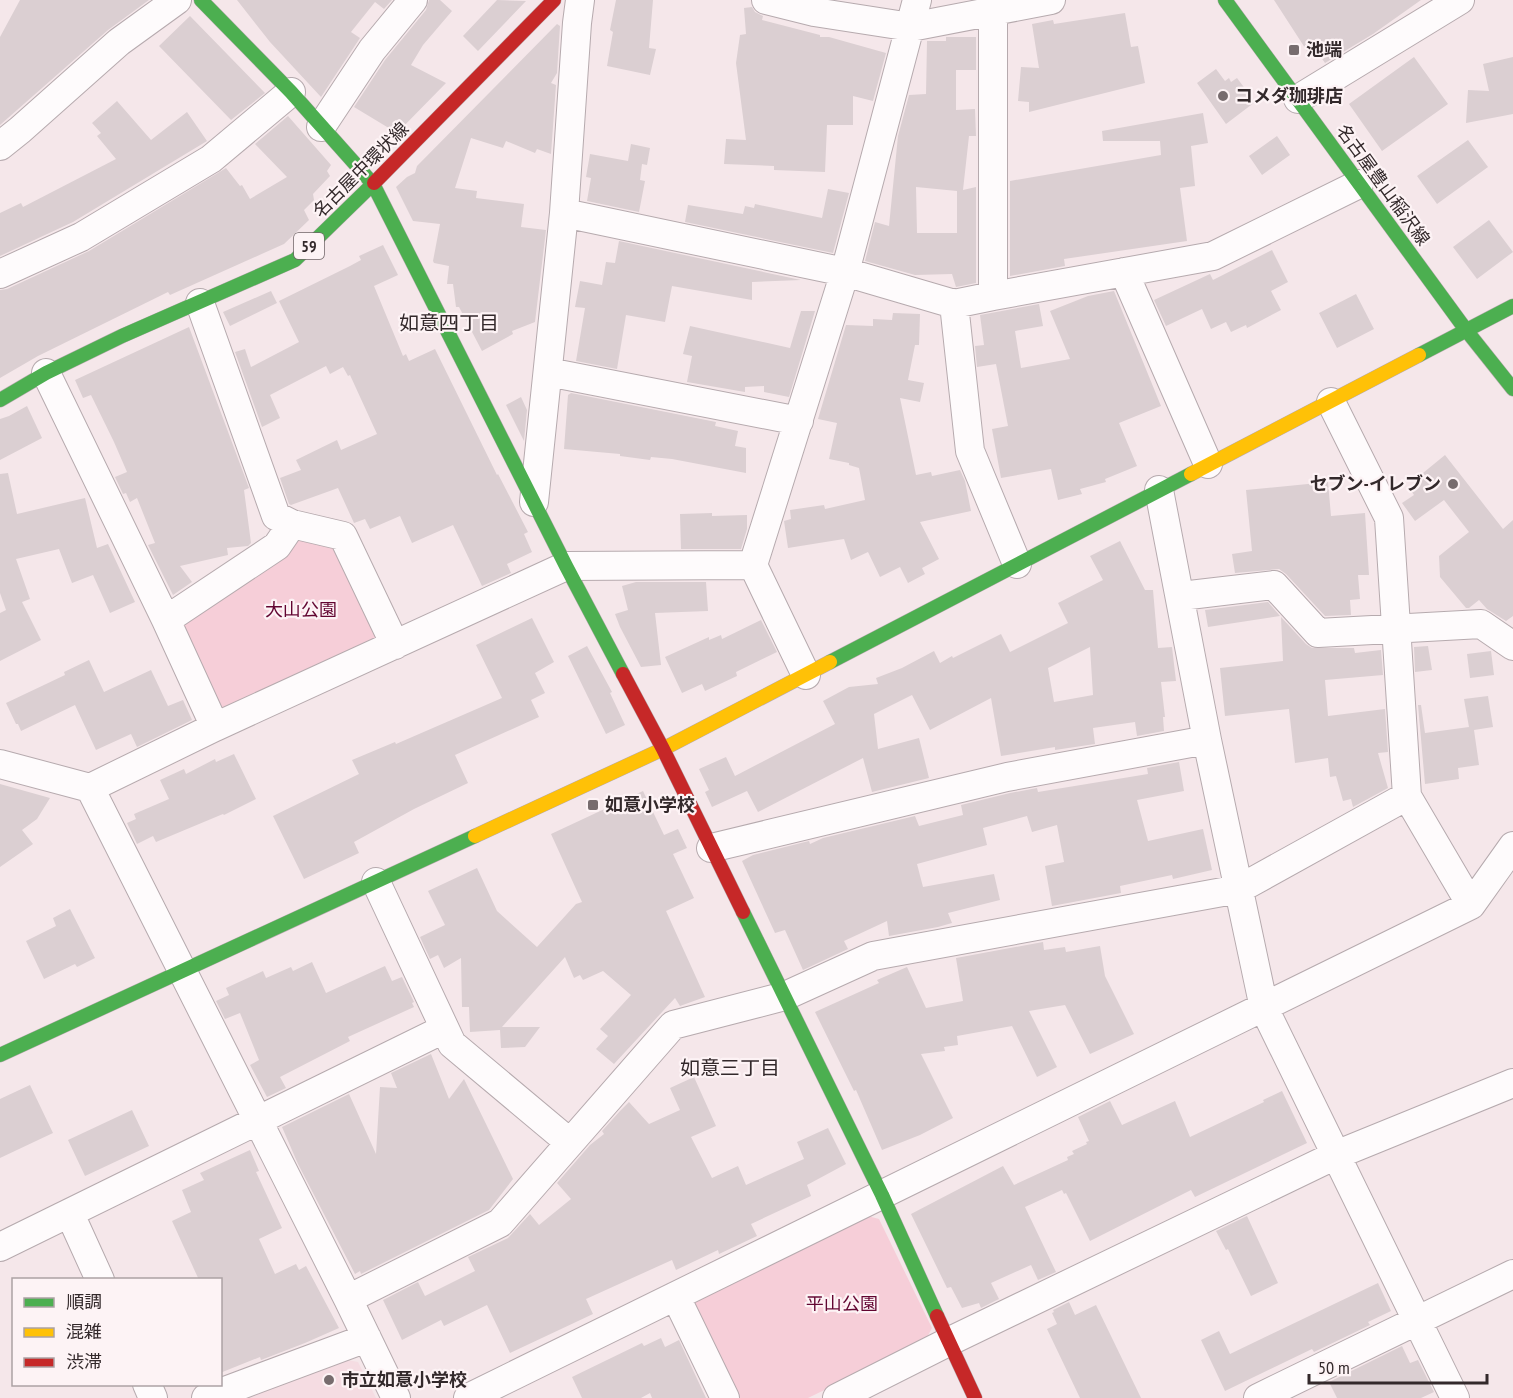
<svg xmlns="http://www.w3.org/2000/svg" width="1513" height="1398" font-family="'PT Sans Narrow','Noto Sans JP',sans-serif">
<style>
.built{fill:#f5dce2}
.green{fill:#f6ced8}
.building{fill:#dbcfd2;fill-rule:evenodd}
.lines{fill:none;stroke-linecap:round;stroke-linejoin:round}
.street-casing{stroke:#b6aaae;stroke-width:30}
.fast-casing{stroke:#b6aaae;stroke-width:15}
.slow-casing{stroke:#b6aaae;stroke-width:15}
.jam-casing{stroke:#b6aaae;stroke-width:15}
.street{stroke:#fefbfc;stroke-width:28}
.fast{stroke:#4caf50;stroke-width:14}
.slow{stroke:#ffc107;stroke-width:14}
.jam{stroke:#c62828;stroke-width:14}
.poi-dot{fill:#776c6e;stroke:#fdf3f5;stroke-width:2}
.labels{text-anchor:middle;stroke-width:4.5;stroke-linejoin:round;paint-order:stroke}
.shield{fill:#fdf3f5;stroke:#706668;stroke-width:1.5}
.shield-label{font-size:16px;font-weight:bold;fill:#33292b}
.poi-label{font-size:18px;font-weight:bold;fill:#33292b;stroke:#fdf3f5;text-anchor:start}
.street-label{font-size:18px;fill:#33292b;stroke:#fdf3f5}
.park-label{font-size:18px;fill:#620531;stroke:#fdf3f5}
.neighbourhood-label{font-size:20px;fill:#33292b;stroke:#fdf3f5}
</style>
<rect width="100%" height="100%" fill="#f5e7ea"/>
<path class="built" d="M347,1360L358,1362L376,1398H237Z"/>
<path class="green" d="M298,539L338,548L381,630L377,641L226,712L216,708L177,629Z
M864,1215L879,1219L932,1328L925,1341L808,1398H734L691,1310L694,1299Z"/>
<path class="building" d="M20,0H149L108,30L0,125V37Z
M237,0H392L384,9L375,2L351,32L360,38L321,97L270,42Z
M429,0H440L452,11L423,45L411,65L446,83L397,133L354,107L385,60L426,10Z
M497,0L526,1L478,51L463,36Z
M616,0H653L649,48L656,49L650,75L607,66L613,32L610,30Z
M1274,0H1421L1373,34L1325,63L1314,47L1307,51Z
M752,7L755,12L763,16L762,20L820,35V37H829L886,53L873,101L853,96V125H827L825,172L774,170V166L724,164L726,139L746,140L736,63L740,35L746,34L744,8Z
M1125,13L1131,47L1138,46L1145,83L1029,112V102L1018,101L1021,67L1039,68L1032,24L1053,20L1054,24Z
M190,16L265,93L231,120L159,46Z
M557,24L560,26L557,73L551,83L556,85L551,154L537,149L535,153L506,141L503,148L471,138L455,188L477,191L476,198L524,204L521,227L546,230L535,322L512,331L513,334L482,351L459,307H456L453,284H447L449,266L434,263L433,261L440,224L413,221L396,187L407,177L415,173L417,166Z
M946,37H976V70H956V110L975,109L976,136H969L963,190L976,187V283L956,287L952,274L915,275L865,261L875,222L889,226L898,136L909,95L926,94L927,41H946ZM916,187L957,191V233H917Z
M1414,57L1448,104L1382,151L1349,104Z
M1513,57V114L1466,123L1468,90L1489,91L1483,64Z
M1216,69L1225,81L1229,78L1231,82L1237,78L1255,102L1226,124L1197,83Z
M117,101L151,140L187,112L207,141L73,222L0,256V213L21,203L23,207L116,159L97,136L101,133L92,123Z
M1203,113L1208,143L1191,146L1195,186L1180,188L1187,241L1064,259L1065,266L1010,276V181L1161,155L1160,141H1103L1102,131Z
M288,116L331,165L327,171L330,176L313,194L314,200L304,210L309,220L284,244L170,295L168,292L38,356L0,378V290L7,289L89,251L226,168L240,186L242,185L250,199L287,177L255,144Z
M1277,136L1290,155L1262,175L1249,156Z
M1468,140L1488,167L1437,204L1417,176Z
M631,144L650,148L647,165L642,164L640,180L645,181L639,212L587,201L591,178L586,177L590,154L628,161Z
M828,189L849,193L833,253L685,222L688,205L743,214L745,206L754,208L755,204L822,218Z
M1489,220L1513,252L1477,279L1453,247Z
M619,241L801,280L752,282V300L672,286L665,322L626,315L617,369L576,361L585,308L575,307L580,281L602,285L606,262L615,263Z
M383,245L398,275L374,286L403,356L406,354L409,361L435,349L497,475L498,474L528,532L524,534L532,552L507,564L511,573L482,586L453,525L412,543L400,516L370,529L365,519L354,523L338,488L291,505L289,504L280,478L301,470L296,460L337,440L341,450L377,434L350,375L348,376L343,367L330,374L326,366L270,395L280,418L262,427L235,352L245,349L251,367L299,342L279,301L350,266L361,260L359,256Z
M1272,250L1288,282L1271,291L1281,310L1247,328L1246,325L1231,332L1226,322L1211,329L1202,309L1166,326L1154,300L1210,274L1213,280Z
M271,291L277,303L230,326L223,312Z
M1114,291L1161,406L1119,423L1137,466L1105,479L1106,482L1080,489L1082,494L1058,500L1051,469L1001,478L992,429L1008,426L996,364L977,367L975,346L984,345L980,315L1039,304L1043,326L1015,331L1021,368L1070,359L1050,311L1088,296Z
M1356,294L1374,329L1337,348L1319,313Z
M801,311H815L789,397L764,392V386L745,387V392L687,382L692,356L683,354L690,326L790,348Z
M893,313L920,314L919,345H915L908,380L924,383L920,402L900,398L916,475L931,472L932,476L960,470L965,481L971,511L920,522L939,559L922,568L925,574L908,583L900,567L880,577L868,552L851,560L844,539L788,548L784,521L791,519L790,510L824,505L825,509L865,500L859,468L849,465V463L829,459L837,423L818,419L846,325L873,326V319L892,320Z
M189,327L249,488L244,490L251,543L248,546L227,548L228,555L180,566L192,582L173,595L148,545L155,543L137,498L130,502L126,493L123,494L115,477L127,472L114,442L91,395L83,398L75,380Z
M571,393L716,422L715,426L738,431L735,446L746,448V473L672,459L651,457L650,460L620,456V454L564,449L568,395Z
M521,397L527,410L524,441L506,405Z
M27,406L42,438L0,460V419L9,416Z
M1445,455L1503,529L1513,520V616L1506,621L1487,609L1479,600L1469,608H1466L1440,577L1439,556L1469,532L1444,500L1415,521L1402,503L1414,495L1410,489L1426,477L1423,473Z
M8,473L17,514L85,498L97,548L108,544L135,602L110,613L93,575L72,583L59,549L16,559L30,599L22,602L41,640L0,661V613L6,610L0,593V474Z
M1328,482L1331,516L1365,513L1369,575H1358L1360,599L1350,600L1351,615L1325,616L1286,574L1279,569L1235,573L1232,554L1252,551L1246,490Z
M712,513V516L747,515V529L741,549H681L680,514Z
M1120,541L1145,590H1153L1158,648L1172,647L1176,681L1161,682L1165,717H1163L1164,731L1137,736L1135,722L1093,728L1095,744L1055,750V747L1001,756L991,698L930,730L912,695L874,714L878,749L919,738L929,778L872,792L863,758L758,812L747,791L712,807L705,792L709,790L699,769L726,757L735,776L835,724L823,701L849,687L878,684L876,678L902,668L934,651L940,663L952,656L953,658L1001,634L1010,652L1068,623L1058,603L1103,580L1090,556ZM1090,647L1093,695L1054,702L1048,668Z
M636,582H706L708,611L655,613L661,665L641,667L620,627L615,614L628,610L622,586Z
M1268,602L1280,616L1208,627L1205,610Z
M1281,617L1306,644L1312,648H1354L1355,653L1381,650L1383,675L1325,680L1328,716L1385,709L1388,752L1378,753L1388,788L1353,807L1351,799L1343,801L1336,776L1330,777L1328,758L1295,763L1289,709L1225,716L1220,668L1283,661Z
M532,618L554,662L535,673L545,693L531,700L539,717L455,755L468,783L414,809L354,842L359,853L304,879L273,816L359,774L352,760L395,742L396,744L502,698L476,645Z
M761,620L777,652L736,672L737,676L705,691L702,684L682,693L665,657L709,637V640L721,635L722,639Z
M587,646L612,692L610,693L625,725L606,734L568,656Z
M1428,646L1432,670L1415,672L1414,647Z
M1491,651L1494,675L1470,678L1467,654Z
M89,660L104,692L151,670L168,706L183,700L192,720L137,747L131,734L96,750L75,705L21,731L18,724H16L6,703L65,675L64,672Z
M1488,696L1493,727L1474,730L1479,765L1458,768L1459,779L1425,784L1418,705H1421L1425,733L1469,727L1464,699Z
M234,754L256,799L224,815L223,814L156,842L153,836L137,844L127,823L136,819L134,814L169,799L160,780L184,769L186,774L215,759L216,762Z
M1179,762L1184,791L1137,800L1148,841L1203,829L1212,870L1173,879L1172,875L1120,886L1121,893L1052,906L1045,866L1064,862L1057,825L1032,832L1027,816L983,828L987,845L917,864L923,887L994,874L1000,900L948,913L952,923L938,927L889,936L887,921L844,941L848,949L803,970L785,930L775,933L742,861L753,855L809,841L810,844L823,838L915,816L919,826L963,815L961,805L1010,793L1037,788L1038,792L1148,774L1147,768Z
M0,784L50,798L37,819L22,830L33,844L0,867Z
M643,791L664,835L678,829L687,848L673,854L694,898L666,911L705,997L680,1006L675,998L614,1064L596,1049L608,1036L600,1029L631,995L603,971L583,980L580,975L574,978L565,957L502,1027H540L525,1047L501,1048L500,1030L470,1032L469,1007H462L461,958L444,968L438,955L430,959L420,937L445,925L428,891L477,868L497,911L537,947L576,904L582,902L551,834Z
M70,909L95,958L77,967L75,964L44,979L26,941L56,926L53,918Z
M1043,942L1044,950L1065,947L1066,952L1100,946L1105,976L1134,1034L1090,1054L1065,1005L1029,1011L1057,1067L1037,1077L1012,1026L957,1036L958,1045L944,1047L945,1051L921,1054L953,1118L920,1135L882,1150L856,1090L854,1091L815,1012L879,983L877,980L907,967L926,1008L963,1001L956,958Z
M312,962L326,993L385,966L392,981L402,977L414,1002L412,1003L414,1007L348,1037L350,1041L280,1077L286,1088L267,1097L250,1065L259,1060L240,1013L225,1019L216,1001L229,995L226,988L263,971L266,978L291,967L293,971Z
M431,1054L449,1099L464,1079L513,1179L489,1210L361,1274L360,1271L355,1274L298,1164L282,1127L349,1094L376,1154L380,1087L397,1088L391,1073Z
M694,1077L716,1126L691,1137L712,1178L738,1166L746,1185L804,1159L797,1142L828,1128L846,1164L807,1185L811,1196L751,1224L757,1236L719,1254L718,1250L676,1270L672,1260L586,1299L593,1314L510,1353L487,1305L444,1326L441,1320L402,1340L383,1300L418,1282L425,1296L475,1271L468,1257L508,1238L530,1214L539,1225L571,1199L557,1183L590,1145L604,1134L602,1131L620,1111L629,1102L649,1124L680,1110L670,1088Z
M30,1085L53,1133L0,1158V1099Z
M1282,1091L1307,1143L1195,1197L1191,1190L1090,1241L1066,1193L1064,1194L1062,1190L1025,1207L1056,1272L1038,1280L1031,1265L991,1283L999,1299L981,1308L979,1303L962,1308L951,1287L947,1288L911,1214L1003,1166L1014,1185L1068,1160L1067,1157L1074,1154L1072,1151L1087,1144L1086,1142L1089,1141L1078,1117L1110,1101L1122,1125L1175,1101L1190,1137L1264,1102L1263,1100Z
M132,1110L149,1146L85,1176L68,1140Z
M250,1150L259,1171L256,1172L282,1228L259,1239L275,1274L296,1264L299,1270L306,1266L339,1328L305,1343L261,1360L260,1357L220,1373V1280H199L172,1221L191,1212L182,1190L204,1180L200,1173Z
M1247,1216L1278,1283L1251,1296L1228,1249L1226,1250L1216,1231Z
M1378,1283L1391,1311L1368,1322L1370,1325L1314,1352L1312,1349L1225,1391L1201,1340L1219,1331L1230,1354Z
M1069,1302L1075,1315L1096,1305L1141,1398H1080L1047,1329L1057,1324L1052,1313L1054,1312L1053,1310Z
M661,1338L665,1347L679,1340L706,1398H652L650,1393L641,1398H582L572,1377L642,1343L644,1346Z
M1402,1346L1410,1363L1418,1360L1434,1392L1421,1398H1337L1329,1382Z"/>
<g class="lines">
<defs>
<path id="street" d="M766,0L814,12L911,27L1051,0
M1298,99L1460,0
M321,127L372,50L413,0
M0,146L20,130L119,42L177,0
M564,213L845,272L954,304L993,296L1213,256L1359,184
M1124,272L1208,464
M0,274L81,237L211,159L291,92
M993,296V11
M200,303L276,516L292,524L343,536L395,645
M954,304L970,451L1017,564
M548,372L799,421
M46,373L166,620L215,727
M1331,402L1389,518L1407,796L1471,905
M1159,490L1207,740L1264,1008L1455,1398
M534,502L564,213L577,23L580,0
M1181,596L1274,585L1318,633L1481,624L1513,646
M166,620L277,546L292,524
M806,675L753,565L845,272L917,0
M0,764L90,788L348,1299L396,1398
M90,788L215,727L566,566L753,565
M711,848L1007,777L1207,740
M376,882L452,1044L569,1142
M70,1214L100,1280
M0,1247L444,1029
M676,1297L725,1398
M348,1299L500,1223L673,1025L785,996L873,956L1239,889L1407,796
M147,1384L153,1398
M206,1398L367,1338
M468,1398L1471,905L1513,846
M837,1398L948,1342L1336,1155L1513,1083
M1258,1398L1513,1274"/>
<path id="fast" d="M201,0L291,92L373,184L566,566L623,674
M1225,0L1466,330L1513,389
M1419,355L1513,306
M0,400L46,373L122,336L295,260L374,183
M830,662L1191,474
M743,912L882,1195L937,1316
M0,1055L475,836"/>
<path id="slow" d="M1191,474L1419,355
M475,836L663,749L830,662"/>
<path id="jam" d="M374,183L554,0
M623,674L663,749L743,912
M937,1316L975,1398"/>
</defs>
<use href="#street" class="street-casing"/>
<use href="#fast" class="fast-casing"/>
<use href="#slow" class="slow-casing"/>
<use href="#jam" class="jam-casing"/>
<use href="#street" class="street"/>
<use href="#fast" class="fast"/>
<use href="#slow" class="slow"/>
<use href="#jam" class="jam"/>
</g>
<g class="poi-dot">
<rect x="1288" y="44" width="12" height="12" rx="3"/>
<circle cx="1223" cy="96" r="6"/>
<circle cx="1453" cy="484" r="6"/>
<rect x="587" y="799" width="12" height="12" rx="3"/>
<circle cx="329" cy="1380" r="6"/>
</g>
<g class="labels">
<rect class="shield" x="294" y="233" width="30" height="26" rx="4.5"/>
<g class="shield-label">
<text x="309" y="252">59</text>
</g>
<g class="poi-label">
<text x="1306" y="56">池端</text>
<text x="1235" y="102">コメダ珈琲店</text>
<text x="1441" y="490" text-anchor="end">セブン-イレブン</text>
<text x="605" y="811">如意小学校</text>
<text x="341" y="1386">市立如意小学校</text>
</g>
<g class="street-label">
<text transform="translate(361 170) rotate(-45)" y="6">名古屋中環状線</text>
<text transform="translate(1383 185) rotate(54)" y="6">名古屋豊山稲沢線</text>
</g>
<g class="park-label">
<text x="301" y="616">大山公園</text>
<text x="842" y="1310">平山公園</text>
</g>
<g class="neighbourhood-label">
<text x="449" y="330">如意四丁目</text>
<text x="730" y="1075">如意三丁目</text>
</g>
</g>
<rect x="12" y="1278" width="210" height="108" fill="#fdf3f5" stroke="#aca2a4" stroke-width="1.5"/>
<rect x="24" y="1298" width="30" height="9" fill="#4caf50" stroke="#aca2a4" stroke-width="1.5"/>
<text x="66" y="1308" font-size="18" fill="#33292b">順調</text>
<rect x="24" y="1328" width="30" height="9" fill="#ffc107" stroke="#aca2a4" stroke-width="1.5"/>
<text x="66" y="1338" font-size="18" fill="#33292b">混雑</text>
<rect x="24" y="1358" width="30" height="9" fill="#c62828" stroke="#aca2a4" stroke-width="1.5"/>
<text x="66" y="1368" font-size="18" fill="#33292b">渋滞</text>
<path d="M1309 1374v9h178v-9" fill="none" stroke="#33292b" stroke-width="3"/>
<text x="1318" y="1374" font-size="18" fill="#33292b" stroke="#fdf3f5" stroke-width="4.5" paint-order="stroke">50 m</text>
</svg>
